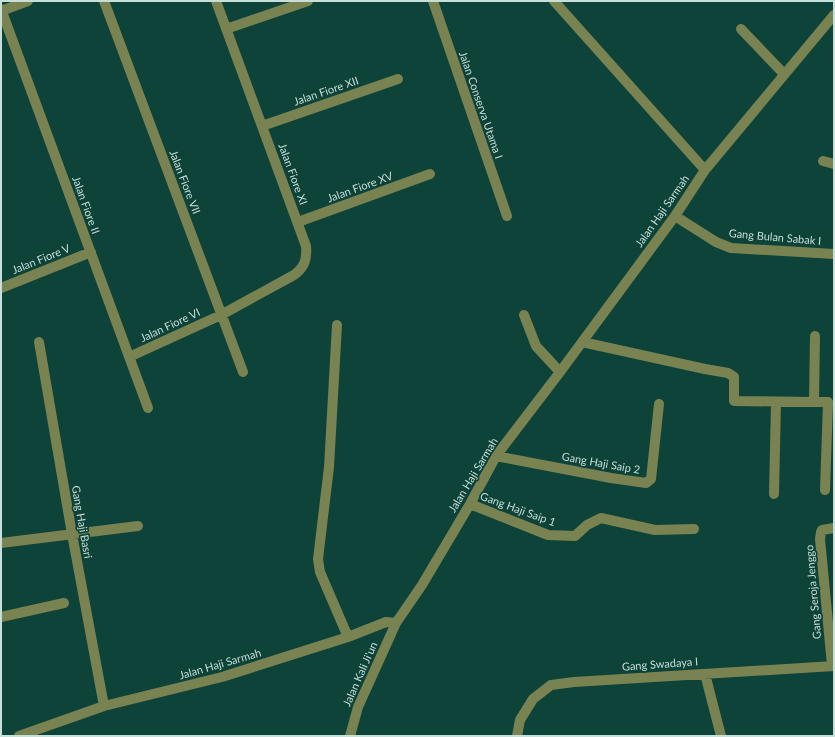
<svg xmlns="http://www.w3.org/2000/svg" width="835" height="737" font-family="Lato,sans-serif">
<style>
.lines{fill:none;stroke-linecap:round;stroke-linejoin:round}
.minor{stroke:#798251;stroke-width:10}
.labels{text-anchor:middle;stroke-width:3.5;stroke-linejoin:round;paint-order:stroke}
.street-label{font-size:11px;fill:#c6dfd8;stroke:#0e4339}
</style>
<rect width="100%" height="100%" fill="#0e4339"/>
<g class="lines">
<path class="minor" d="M104,1L243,372
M433,1L507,216
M554,1L705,170
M1,9L148,408
M1,11L28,1
M226,29L308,1
M741,29L784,74
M262,126L398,79
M823,161L834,164
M675,216L716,242L731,248L834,254
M298,222L430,174
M1,288L91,252
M524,315L536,346L560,372
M337,325L329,467L318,559L320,572L348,637
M815,336L814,402H828L825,490
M39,342L72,534L104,706
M582,342L705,369L728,373L734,377V401L814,402
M129,357L221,315L294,275C305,267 307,259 306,246L216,1
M496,456L611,478L646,483L651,479L659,404
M774,494L776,402
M470,504L548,535L575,536L587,525L601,518L655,530L694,529
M1,543L138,526
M1,617L64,603
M832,665L820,539L821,532L822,530L834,528
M705,674L721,736
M19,736L104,706L222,677L348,637L386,622L396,623
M350,736L358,707L396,623L422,585L470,504L496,456L560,372L675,216L705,170L834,15
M517,736L520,720L533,699L551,685L574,682L834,666"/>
</g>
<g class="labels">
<g class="street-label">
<text transform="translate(326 91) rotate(-19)" y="4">Jalan Fiore XII</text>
<text transform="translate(481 105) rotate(71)" y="4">Jalan Conserva Utama I</text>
<text transform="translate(293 174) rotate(70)" y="4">Jalan Fiore XI</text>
<text transform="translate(185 182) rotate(69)" y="4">Jalan Fiore VII</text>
<text transform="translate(360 187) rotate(-20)" y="4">Jalan Fiore XV</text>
<text transform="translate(86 205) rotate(70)" y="4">Jalan Fiore II</text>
<text transform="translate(662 211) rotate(-55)" y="4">Jalan Haji Sarmah</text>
<text transform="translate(775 237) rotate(5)" y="4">Gang Bulan Sabak I</text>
<text transform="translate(41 259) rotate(-22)" y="4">Jalan Fiore V</text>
<text transform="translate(170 325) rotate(-25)" y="4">Jalan Fiore VI</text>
<text transform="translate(601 463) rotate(10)" y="4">Gang Haji Saip 2</text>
<text transform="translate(473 475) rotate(-59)" y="4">Jalan Haji Sarmah</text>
<text transform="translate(518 509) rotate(20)" y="4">Gang Haji Saip 1</text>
<text transform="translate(82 522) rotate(80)" y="4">Gang Haji Basri</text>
<text transform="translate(813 592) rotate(-95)" y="4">Gang Seroja Jenggo</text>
<text transform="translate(220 664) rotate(-16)" y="4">Jalan Haji Sarmah</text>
<text transform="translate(660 664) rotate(-4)" y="4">Gang Swadaya I</text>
<text transform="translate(360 674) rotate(-66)" y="4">Jalan Kali Ji'un</text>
</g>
</g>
<rect width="835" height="737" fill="none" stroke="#c6dfd8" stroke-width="4"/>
</svg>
